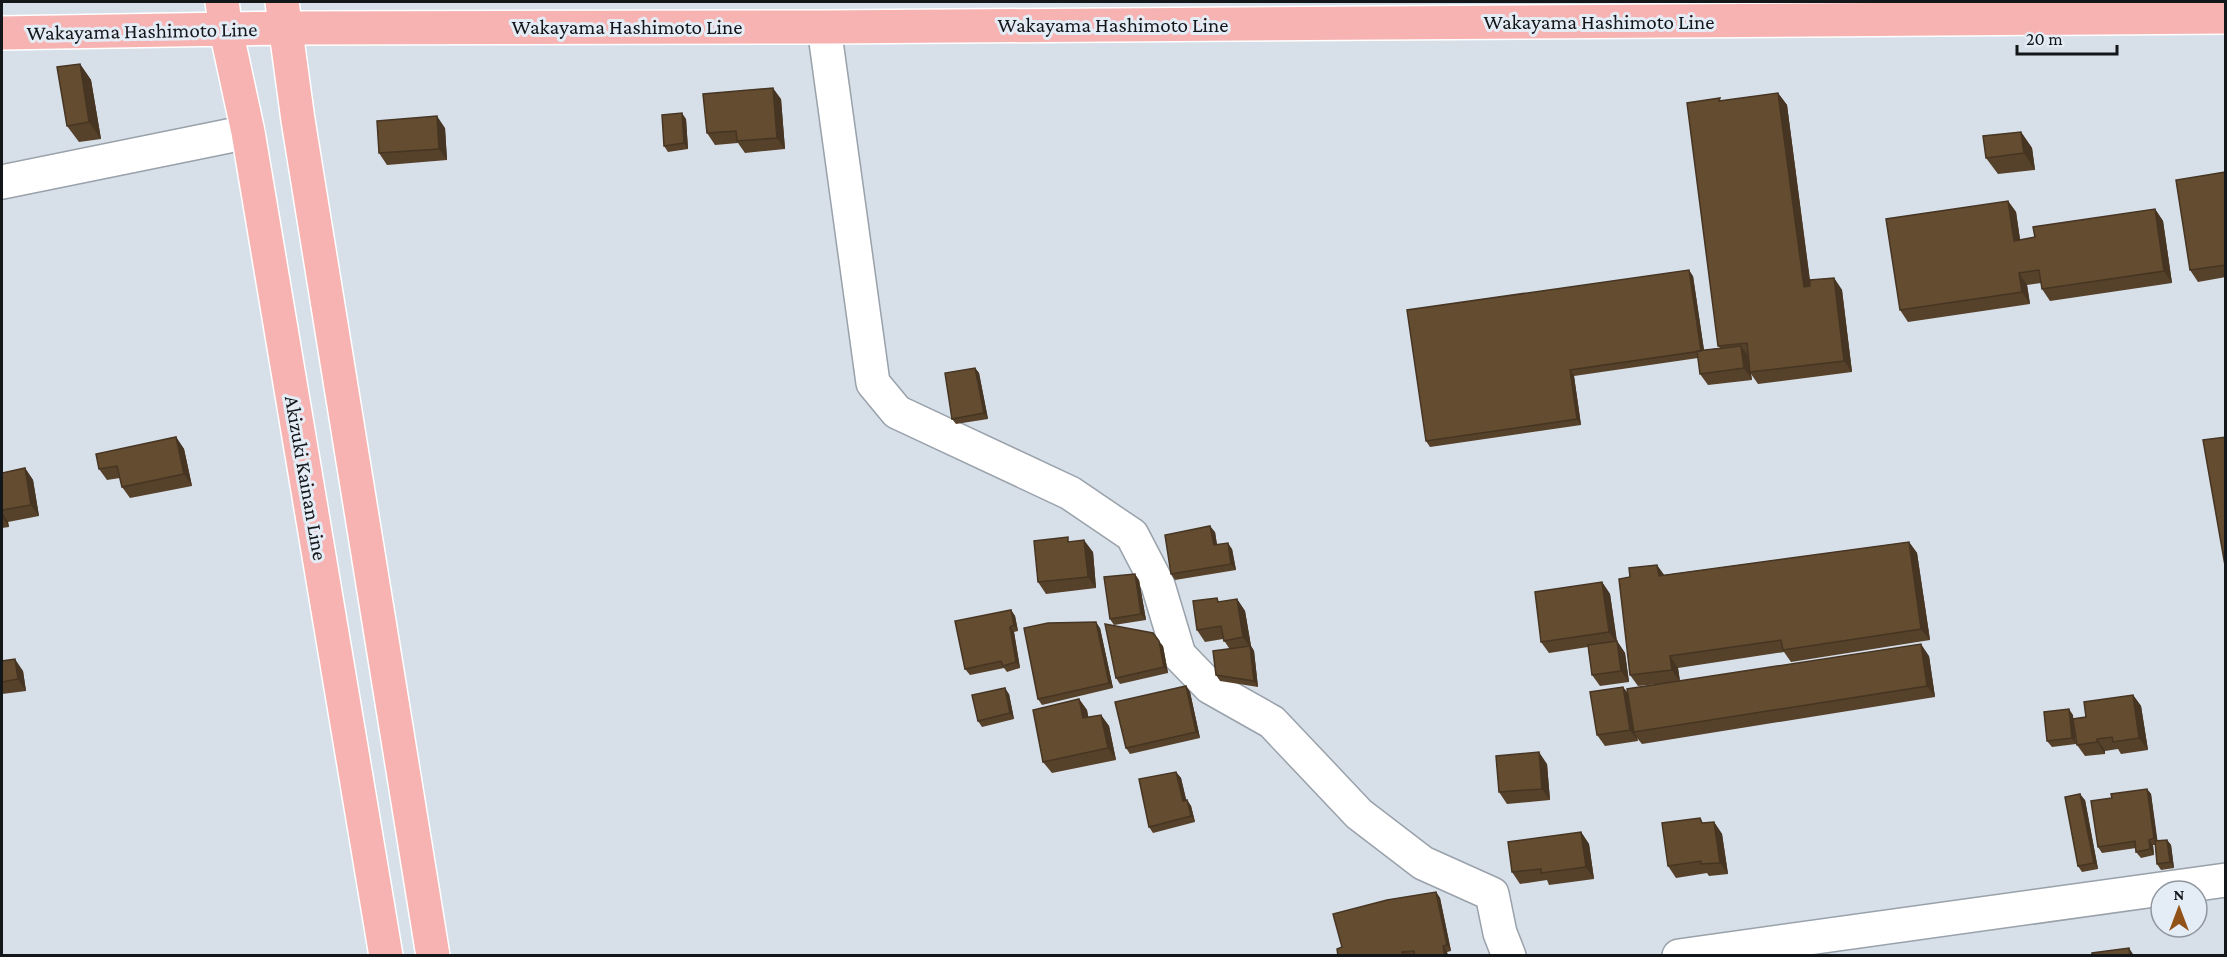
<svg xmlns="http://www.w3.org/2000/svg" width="2227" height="957" font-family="'Crimson Pro',serif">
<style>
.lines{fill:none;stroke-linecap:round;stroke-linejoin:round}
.minor-casing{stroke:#99a1aa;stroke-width:36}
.major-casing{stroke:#fff;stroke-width:36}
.minor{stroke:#fff;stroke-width:33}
.major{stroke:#f7b3b2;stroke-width:33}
.wall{fill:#56412a}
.shaded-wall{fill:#463522}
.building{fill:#644c31;stroke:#463522;stroke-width:1.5}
.labels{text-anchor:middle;stroke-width:6;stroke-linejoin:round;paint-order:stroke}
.street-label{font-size:21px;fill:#14171a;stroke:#e4ecf6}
</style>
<rect width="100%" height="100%" fill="#d7dfe9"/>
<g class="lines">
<defs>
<path id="minor" d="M824,27L873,383L897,412L1070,493L1132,535L1158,585L1179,655L1210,687L1272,722L1359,814L1423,863L1492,894L1500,933L1509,956
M2,182L248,132
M1679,956L2226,880"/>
<path id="major" d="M222,2L226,30L248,132L386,956
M282,2L298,120L433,956
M2,33L286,28L824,27L2226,17"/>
</defs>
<use href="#minor" class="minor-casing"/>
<use href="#major" class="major-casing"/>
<use href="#minor" class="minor"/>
<use href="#major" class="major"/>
</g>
<path class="wall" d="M80,64L91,80L101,139L79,142L67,126Z
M1778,93L1787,105L1810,280L1834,278L1842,290L1852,372L1758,384L1751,374L1752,380L1708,385L1700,374L1698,358L1574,376L1581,425L1430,447L1426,441L1693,276L1704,350L1720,348L1718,346L1722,101Z
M781,99L785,149L745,153L738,143L715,145L707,133Z
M686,119L688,149L668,152L664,146Z
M445,128L447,160L387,165L379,153Z
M2021,132L2032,148L2035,170L1998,174L1986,158Z
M2226,172V277L2198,282L2190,270Z
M2008,201L2016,212L2020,240L2035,237L2155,209L2163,221L2172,283L2050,301L2042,289L2041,283L2027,285L2030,304L1908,322L1900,310Z
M975,368L979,373L988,419L956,424L952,419Z
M176,437L184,449L192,486L130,498L122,487L120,478L107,480L99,469Z
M25,468L33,480L39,516L8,522L9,527L2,528V473Z
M1215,532L1217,545L1232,549L1236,570L1175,580L1171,574Z
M1071,542L1093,552L1096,588L1046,594L1038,582Z
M1909,542L1917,553L1930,640L1791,662L1784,652L1678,668L1680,681L1929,656L1935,697L1642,744L1637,738L1638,741L1605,746L1597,735L1623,687L1628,693L1668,683L1638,686L1630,675L1664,575Z
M1139,580L1146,620L1114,625L1110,619Z
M1602,582L1610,594L1617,641L1625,653L1629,682L1600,686L1592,675L1588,647L1549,653L1541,642Z
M1237,599L1245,611L1251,646L1254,651L1258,687L1220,681L1216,675L1229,648L1223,639L1205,642L1197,630L1220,602Z
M1011,610L1015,616L1018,631L1014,632L1020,668L1007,672L1004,668L970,675L965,669Z
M1100,628L1113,688L1042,705L1038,699Z
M1163,646L1168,673L1120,684L1116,678Z
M2,661L23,671L26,691L2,694Z
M1186,686L1190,692L1200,738L1130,754L1126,748Z
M1009,694L1014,719L982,727L978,721Z
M2133,695L2141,706L2148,750L2121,754L2118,749L2105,751V754L2085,756L2077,745L2074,724L2076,744L2052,747L2047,741L2073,715V719L2086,717Z
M1079,699L1087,710L1088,717L1101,715L1109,726L1116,760L1052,773L1043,762Z
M1547,764L1550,800L1507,804L1499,792Z
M1176,772L1181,778L1186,800H1187L1191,806L1195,822L1153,833L1149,827Z
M2147,789L2151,794L2157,841L2167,840L2171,845L2174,868L2161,870L2157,864L2155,845H2153L2154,855L2141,858L2136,852V848L2102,853L2098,847L2112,798Z
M2085,800L2098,869L2082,872L2078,866Z
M1714,822L1722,834L1728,874L1709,876L1707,873L1676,878L1668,866L1703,823Z
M1581,832L1589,844L1594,879L1549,885L1547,880L1520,884L1512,872Z
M1436,892L1440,898L1451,951L1447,952L1448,956H1338L1342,947Z"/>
<path class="shaded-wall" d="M80,64L91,80L101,139L89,122Z
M773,88L781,99L785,149L777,138Z
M1778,93L1787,105L1812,298L1804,287Z
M682,113L686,119L688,149L684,143Z
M437,116L445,128L447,160L439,149Z
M2021,132L2032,148L2035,170L2024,153Z
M2008,201L2016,212L2022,252L2014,241Z
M2155,209L2163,221L2172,283L2164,271Z
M1689,270L1693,276L1705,357L1701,351Z
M2019,273L2027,285L2030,304L2022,292Z
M1834,278L1842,290L1852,372L1844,361Z
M1741,346L1749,357L1750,372L1751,374L1752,380L1744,368Z
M975,368L979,373L988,419L984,413Z
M1570,370L1574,376L1581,425L1577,419Z
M176,437L184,449L192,486L184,474Z
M25,468L33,480L39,516L31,505Z
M2,512L8,522L9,527L2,516Z
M1210,526L1215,532L1218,551L1214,545Z
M1084,540L1093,552L1096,588L1088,577Z
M1909,542L1917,553L1930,640L1921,629Z
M1228,543L1232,549L1236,570L1231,564Z
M1657,565L1665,576H1659Z
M1135,574L1139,580L1146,620L1141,614Z
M1602,582L1610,594L1617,643L1609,632Z
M1237,599L1245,611L1251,646L1254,651L1258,687L1254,681L1250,647L1243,637Z
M1011,610L1015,616L1018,631L1014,625Z
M1096,622L1100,628L1113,688L1109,683Z
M1010,627L1014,632L1020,668L1016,662Z
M1159,641L1163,646L1168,673L1164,667Z
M1617,641L1625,653L1629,682L1621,671Z
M1921,644L1929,656L1935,697L1927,686Z
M1670,656L1678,668L1680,682L1672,670Z
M15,659L23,671L26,691L18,679Z
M1186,686L1190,692L1200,738L1196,732Z
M1623,687L1631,699L1634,732L1637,738L1638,741L1630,730Z
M1005,688L1009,694L1014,719L1010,713Z
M2133,695L2141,706L2148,750L2139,738Z
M1079,699L1087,710L1091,730L1083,718Z
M2069,709L2073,715L2076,744L2072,738Z
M1101,715L1109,726L1116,760L1108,748Z
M2097,739L2105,751V754L2097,742Z
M1539,752L1547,764L1550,800L1542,789Z
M1176,772L1181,778L1188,807L1183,801Z
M2147,789L2151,794L2158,844L2154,838Z
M2080,794L2085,800L2098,869L2094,863Z
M1187,800L1191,806L1195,822L1191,816Z
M1714,822L1722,834L1728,874L1720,863Z
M1581,832L1589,844L1594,879L1586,867Z
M2149,840L2153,845L2154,855L2150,849Z
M2167,840L2171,845L2174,868L2170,862Z
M1436,892L1440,898L1451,951L1447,945Z
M1443,946L1447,952L1448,956H1445Z
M2129,948L2133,954V956H2130Z"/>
<path class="building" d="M80,64L89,122L67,126L57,67Z
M773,88L777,138L737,141L736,131L707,133L703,94Z
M1778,93L1804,287L1810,286V280L1834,278L1844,361L1750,372L1747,343L1718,346L1687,103L1720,98L1719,101Z
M682,113L684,143L664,146L662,115Z
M437,116L439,149L379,153L377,121Z
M2021,132L2024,153L1986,158L1983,136Z
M2226,172V265L2190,270L2176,180Z
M2008,201L2014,241L2035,237L2033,227L2155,209L2164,271L2042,289L2039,270L2019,273L2022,292L1900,310L1886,219Z
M1689,270L1701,351L1570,370L1577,419L1426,441L1407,310Z
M1741,346L1744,368L1700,374L1697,351Z
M975,368L984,413L952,419L945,373Z
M176,437L184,474L122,487L117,466L99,469L96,454Z
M2226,437V571L2203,440Z
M25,468L31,505L2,510V473Z
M1210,526L1214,545L1228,543L1231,564L1171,574L1165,535Z
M1068,537V542L1084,540L1088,577L1038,582L1034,541Z
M1909,542L1921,629L1783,650L1781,640L1670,656L1672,670L1630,675L1619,579L1630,577L1629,568L1657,565L1659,576Z
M1135,574L1141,614L1110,619L1104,577Z
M1602,582L1609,632L1541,642L1535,592Z
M1217,598L1218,602L1237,599L1243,637L1224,641L1221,626L1197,630L1193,601Z
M1011,610L1014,625L1010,627L1016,662L1003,666L1001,661L965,669L955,621Z
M1096,622L1109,683L1038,699L1024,628L1048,623Z
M1105,624L1153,633L1159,641L1164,667L1116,678Z
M1617,641L1621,671L1592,675L1588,645Z
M1921,644L1927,686L1634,732L1627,689Z
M1250,646L1254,681L1216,675L1213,651Z
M15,659L18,679L2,682V661Z
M1186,686L1196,732L1126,748L1115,702Z
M1623,687L1630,730L1597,735L1590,692Z
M1005,688L1010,713L978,721L972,695Z
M2133,695L2139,738L2113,742L2112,737L2097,739V742L2077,745L2073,719L2086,717L2084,702Z
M1079,699L1083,718L1101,715L1108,748L1043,762L1033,710Z
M2069,709L2072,738L2047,741L2044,712Z
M1539,752L1542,789L1499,792L1496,756Z
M1176,772L1183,801L1187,800L1191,816L1149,827L1139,779Z
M2147,789L2154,838L2149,840L2150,849L2136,852L2135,841L2098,847L2091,801L2112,798L2111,794Z
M2080,794L2094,863L2078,866L2065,797Z
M1700,818L1702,823L1714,822L1720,863L1701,864V861L1668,866L1662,823Z
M1581,832L1586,867L1541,873V869L1512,872L1508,842Z
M2167,840L2170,862L2157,864L2155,841Z
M1436,892L1447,945L1443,946L1445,956H1415L1414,951L1402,952L1403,956H1338L1337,949L1342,947L1333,914L1387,900Z
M2129,948L2130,956H2092V953Z"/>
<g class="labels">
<g class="street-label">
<text x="1599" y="29">Wakayama Hashimoto Line</text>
<text x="1113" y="32">Wakayama Hashimoto Line</text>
<text x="627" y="34">Wakayama Hashimoto Line</text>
<text transform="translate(142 31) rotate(-1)" y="7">Wakayama Hashimoto Line</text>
<text transform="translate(306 478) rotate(80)" y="7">Akizuki Kainan Line</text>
</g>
</g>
<rect width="2227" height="957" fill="none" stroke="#14171a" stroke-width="6"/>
<g transform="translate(2179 909)"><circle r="28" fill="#e4ecf6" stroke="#91979e" stroke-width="1.5"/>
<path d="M0-4.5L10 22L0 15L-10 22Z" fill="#915218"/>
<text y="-9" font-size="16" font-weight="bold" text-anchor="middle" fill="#14171a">N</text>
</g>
<path d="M2017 45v9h100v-9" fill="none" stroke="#14171a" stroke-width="3"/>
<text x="2026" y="45" font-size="18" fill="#14171a" stroke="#e4ecf6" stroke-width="4.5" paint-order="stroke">20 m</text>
</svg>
